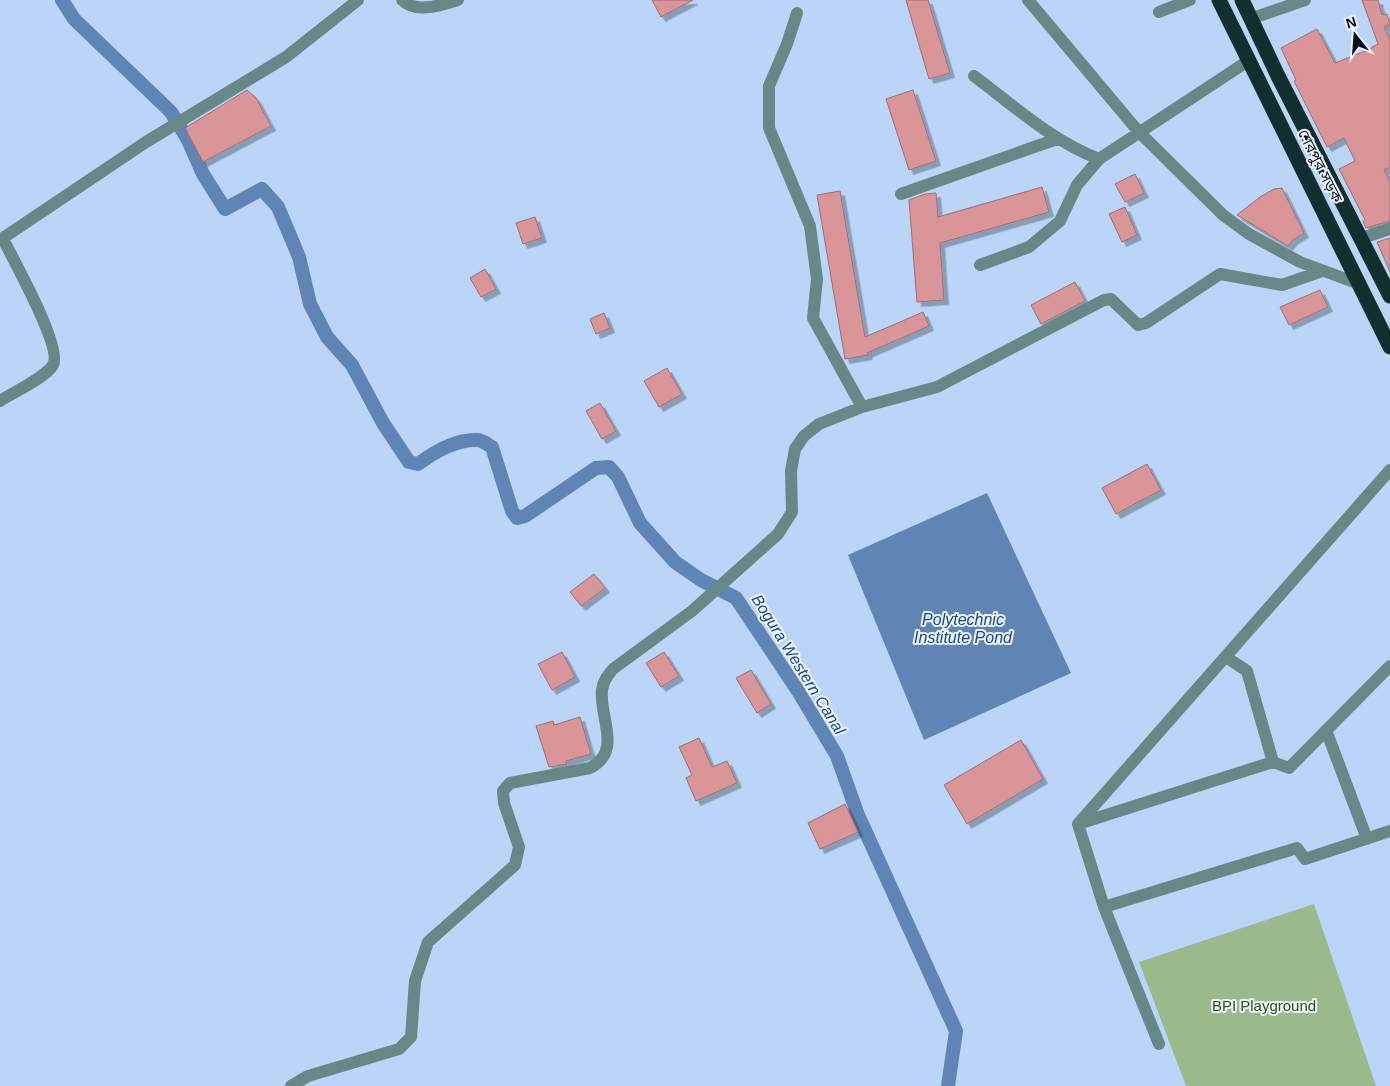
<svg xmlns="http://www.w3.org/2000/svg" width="1390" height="1086" font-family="Helvetica,'Noto Sans Bengali',sans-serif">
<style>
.green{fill:#9bba8c}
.water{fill:#6084b4}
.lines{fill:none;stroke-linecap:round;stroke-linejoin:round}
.canal{stroke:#6084b4;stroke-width:14}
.building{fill:#da9599;stroke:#9b6f71;filter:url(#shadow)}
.minor{stroke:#668887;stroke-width:12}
.highway{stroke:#122e2e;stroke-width:15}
.labels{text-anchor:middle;stroke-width:4;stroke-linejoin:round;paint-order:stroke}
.street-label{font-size:15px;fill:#07101b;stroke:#ecf4ff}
.park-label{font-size:15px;fill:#285405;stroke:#ecf4ff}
.water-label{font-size:16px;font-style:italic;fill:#164884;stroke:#ecf4ff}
</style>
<defs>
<filter id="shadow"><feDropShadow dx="4.5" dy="4.5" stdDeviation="0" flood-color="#0004"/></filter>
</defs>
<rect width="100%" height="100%" fill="#bad5f7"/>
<path class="green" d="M1314,904L1376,1086H1186L1139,962Z"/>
<path class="water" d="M987,493L1071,673L924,740L848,555Z"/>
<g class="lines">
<path class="canal" d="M62,0L74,19L171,112L187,138L203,174L225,209L262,189L278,207L299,257L310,304L327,337L352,365L383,423L409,462L418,464C434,452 457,439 478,440C482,440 488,445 492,447L512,511L517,518L525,516L596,468L609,467L618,477L640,523L675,562L701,580L736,598L798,691L837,756L858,815L956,1031L948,1086"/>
</g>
<path class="building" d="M652,0H693L661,17Z
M906,0H928L950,73L929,79Z
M1362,0H1378L1382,15L1387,14L1390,24L1384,27L1390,40V167L1384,170L1390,182V221L1366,228L1363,221L1365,220L1339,169L1355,161L1344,138L1327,147L1294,81L1296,80L1281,48L1317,29L1335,63L1372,48V47L1378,44Z
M247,90L256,98L271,126L203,162L185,128Z
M913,90L936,161L909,170L886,99Z
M1135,174L1144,193L1125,202L1115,184Z
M1042,187L1049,212L940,243L944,300L917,302L909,200L925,194L936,193L938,217Z
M1282,188L1304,233L1293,240L1288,246L1237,215L1260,197L1274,189Z
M840,191L865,337L923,312L929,326L867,353L868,355L845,359L817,195Z
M1125,207L1137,235L1122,242L1109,214Z
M535,217L542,238L523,244L516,223Z
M1390,238V272L1377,242Z
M485,269L496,289L481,297L470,278Z
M1075,282L1085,301L1041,324L1031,305Z
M1320,290L1328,307L1289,325L1280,307Z
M604,313L610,328L596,334L590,319Z
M667,368L682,394L659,407L644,381Z
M600,403L616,431L602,439L586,411Z
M1147,464L1161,490L1116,514L1102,488Z
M594,574L605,588L581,606L570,592Z
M562,652L575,677L552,690L538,664Z
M664,652L679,676L661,687L646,663Z
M751,670L771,704L757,713L736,678Z
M580,717L591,754L566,761L567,764L549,767L536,726L553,721L554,725Z
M699,738L712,767L727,761L737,783L696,801L686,778L692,775L679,747Z
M1021,740L1043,779L967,824L944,785Z
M845,804L858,832L820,849L808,823Z"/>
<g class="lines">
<path class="minor" d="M402,0C416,14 441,5 458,0
M1028,0L1138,131L1223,215L1249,234L1300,262L1359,284
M1159,12L1190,0
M797,13L787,44L769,86V128L810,226L817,279L813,318L862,407
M1250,19L1305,0
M974,76C1014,106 1052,141 1099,159
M901,194L1057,139
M1362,238L1390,229
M0,240L146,142L286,57L358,0
M980,265L1029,247L1060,221L1077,185L1099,159L1248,61
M0,401C14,392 45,378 53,365C63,348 13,259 3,239
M1326,730L1367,839
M1273,762L1289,768L1390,666
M1078,824L1273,762L1247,671L1226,657
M1104,907L1297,848L1305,859L1390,831
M1159,1044L1104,907L1078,824L1390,470
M291,1086L308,1076L399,1049L411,1037L415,981L428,942L515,865L519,847L504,803L503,791L510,783L590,768C623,751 599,718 602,690C603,681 608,675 613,669L692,611L778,534L792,512L791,471L795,449L804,436L819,424L862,407L937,387L1104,300L1111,299L1138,325L1146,323L1220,274L1282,285L1322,271"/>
<path class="highway" d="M1219,0L1390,347
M1242,0L1278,76L1390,296"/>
</g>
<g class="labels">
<g class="street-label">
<text transform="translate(1320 166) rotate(63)" y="5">শেরপুর সড়ক</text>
</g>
<g class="park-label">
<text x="1264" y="1011">BPI Playground</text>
</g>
<g class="water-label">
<text x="963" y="625">Polytechnic<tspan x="963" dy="18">Institute Pond</tspan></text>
<text transform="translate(799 664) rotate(58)" y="6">Bogura Western Canal</text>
</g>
</g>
<g transform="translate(1355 35) rotate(343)" stroke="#ecf4ff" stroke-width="4" paint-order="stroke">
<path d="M0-4L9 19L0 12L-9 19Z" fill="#07101b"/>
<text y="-8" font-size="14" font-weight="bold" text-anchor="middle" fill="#07101b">N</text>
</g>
</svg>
